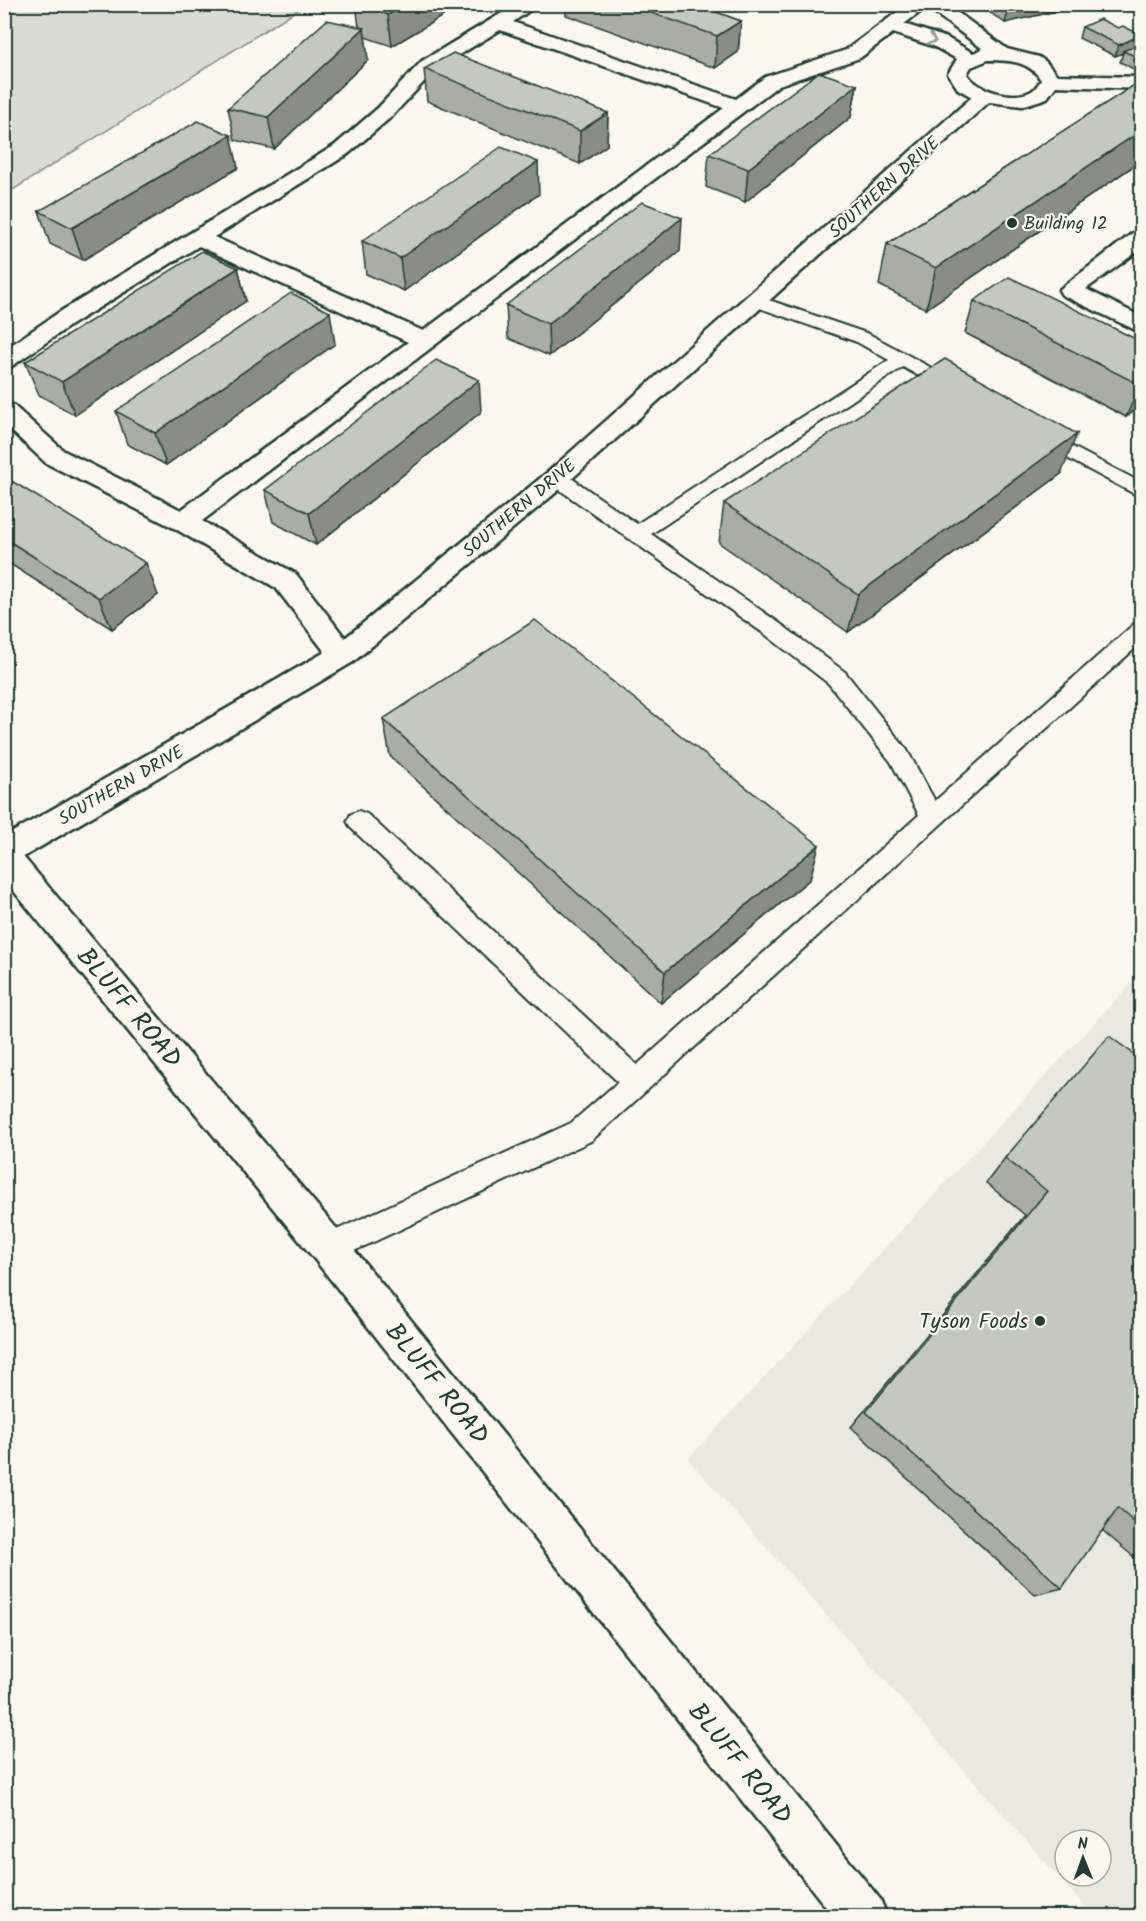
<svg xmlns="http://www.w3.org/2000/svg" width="1146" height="1921" font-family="Kalam,sans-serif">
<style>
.built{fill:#eae9de;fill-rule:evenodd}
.green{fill:#dbdcd1;stroke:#7d8c82;stroke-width:1.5}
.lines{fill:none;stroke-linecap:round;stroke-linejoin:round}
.lane-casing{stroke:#1f3d34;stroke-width:4}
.street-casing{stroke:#1f3d34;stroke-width:5}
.secondary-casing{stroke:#1f3d34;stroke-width:5}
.lane{fill:#fbf7ec;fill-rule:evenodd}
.street{fill:#fbf7ec;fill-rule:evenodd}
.secondary{fill:#fbf7ec;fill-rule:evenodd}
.wall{fill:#a9ada3;stroke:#1f3d34;stroke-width:1.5}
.shaded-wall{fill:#898d85;stroke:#1f3d34;stroke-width:1.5}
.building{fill:#c4c9be;stroke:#1f3d34;stroke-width:1.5}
.oneway{stroke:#8d9a90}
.poi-dot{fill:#1f3d34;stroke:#fbf7ec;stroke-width:2}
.labels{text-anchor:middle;stroke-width:4.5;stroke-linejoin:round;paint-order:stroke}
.far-street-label{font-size:18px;fill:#1f3d34;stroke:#fbf7ec}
.far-poi-label{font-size:18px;fill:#1f3d34;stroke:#fbf7ec;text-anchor:start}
.poi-label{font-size:21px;fill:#1f3d34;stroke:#fbf7ec;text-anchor:end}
.near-street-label{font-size:26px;fill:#1f3d34;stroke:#fbf7ec}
</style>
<rect width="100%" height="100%" fill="#fbf7ec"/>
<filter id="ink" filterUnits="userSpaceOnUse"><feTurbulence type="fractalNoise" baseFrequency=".0167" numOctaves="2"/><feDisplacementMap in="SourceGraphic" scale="12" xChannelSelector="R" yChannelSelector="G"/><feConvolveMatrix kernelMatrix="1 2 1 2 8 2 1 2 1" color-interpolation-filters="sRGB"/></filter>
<g filter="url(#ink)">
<path class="built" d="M1141,973V1916H1093L688,1459ZM1065,1840H1101V1876H1065Z"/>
<path class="green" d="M5,4H305V5L5,195Z"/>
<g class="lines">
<defs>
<path id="lane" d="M757,296L869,334L963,385L965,389L963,393H949L903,367L651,534L782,625L845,672L907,750L935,801L1134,624L1142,621V642L591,1141L339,1258L329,1262L319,1258L314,1248L319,1238L571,1123L618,1082L351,828L347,821L351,814L359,811L367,814L637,1065L919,815L891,762L829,684L766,635L550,483L547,478L550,473L557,472L564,473L637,524L889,360L857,342L751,305L748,301L751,297Z
M1040,430L1142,483V498L1033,440L1030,436L1033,432Z"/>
<path id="street" d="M517,4H539L513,22L736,99L765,77L846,50L908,4H946L1007,49L1039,57L1046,62L1057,75L1142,77V89L1056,86L1047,98L1022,106L989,102L566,484L353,662L15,862L4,866V837L325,652L276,588L174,528L46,463L4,424V402L13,405L64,451L181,510L408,342L199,246L74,323L12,366L4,368V350L58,313L334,146L378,108L422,61ZM927,7L928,8L983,49L973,53L947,38L904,24ZM500,30L724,108L423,331L214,237L348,154L392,116L436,69ZM893,33L933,46L957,59L948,74L958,89L972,97L548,472L345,638L296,574L202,521L779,85L860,58ZM988,60C1008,60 1030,61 1041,80C1039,83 1036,88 1032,91C1013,101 978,91 967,74L971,67Z
M1142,231V248L1086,289L1142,317V333L1062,295L1059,290L1134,232Z"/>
<path id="secondary" d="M4,843L15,847L342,1235L880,1899L887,1916H833L316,1261L4,879Z"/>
</defs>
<use href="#lane" class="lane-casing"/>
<use href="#street" class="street-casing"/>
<use href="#secondary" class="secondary-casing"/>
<use href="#lane" class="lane"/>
<use href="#street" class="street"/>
<use href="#secondary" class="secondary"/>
</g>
<path class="wall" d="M356,4H463L392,46L365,37L368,60L274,149L235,140L228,108L359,27Z
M566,4H694L741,21L738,52L715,68L566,15Z
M983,4H1086L1005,23L982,7Z
M1082,27L1118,28L1138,44L1142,43V71L1139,72L1120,62L1123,53L1115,56L1079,38Z
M424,69L608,113L607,145L580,164L427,101Z
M1142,80V160L926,309L879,285L887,244Z
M857,85L851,117L745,202L706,187L709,154Z
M238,168L83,260L50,244L39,211Z
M539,194L404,291L366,274L362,241Z
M680,251L549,356L508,338L506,305Z
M238,268L246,301L75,415L39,395L25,362Z
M974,301L1142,342V405L1126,417L965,333Z
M335,344L166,465L127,444L116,411Z
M481,412L316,545L273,522L265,490Z
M1061,474L848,632L719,543L724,503Z
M4,483L158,595L112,629L4,560Z
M383,719L810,879L661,1003L390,756Z
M1142,1060V1564L1102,1530L1062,1588L1035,1595L851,1427L1025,1215L986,1183L1005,1158Z"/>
<path class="shaded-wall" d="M406,4H463L392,46L388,15Z
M1010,4H1086L1005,23Z
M741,21L738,52L715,68L717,36Z
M364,28L368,60L274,149L268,117Z
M1141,35L1137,46L1123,51V53L1115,56L1119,45Z
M857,85L851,117L745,202L748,169Z
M608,113L607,145L580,164V131Z
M1142,130V160L926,309L936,268Z
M231,135L238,168L83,260L72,228Z
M538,162L539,194L404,291L400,258Z
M682,218L680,251L549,356L548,324Z
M238,268L246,301L75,415L62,382Z
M330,312L335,344L166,465L155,433Z
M479,380L481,412L316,545L309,513Z
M1142,384V405L1126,417L1140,385Z
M1077,434L1061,474L848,632L858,594Z
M146,563L158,595L112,629L99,598Z
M819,845L810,879L661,1003L665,972Z"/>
<path class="building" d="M359,4H406L388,15Z
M626,4H694L741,21L717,36Z
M1100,19L1118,28L1123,26L1141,35L1119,45L1082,27Z
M327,20L364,28L268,117L228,108Z
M1142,43V59L1123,51Z
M453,53L608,113L580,131L424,69Z
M819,72L857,85L748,169L709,154Z
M1142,80V130L936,268L887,244Z
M198,121L231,135L72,228L39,211Z
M501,147L538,162L400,258L362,241Z
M642,202L682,218L548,324L506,305Z
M202,251L238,268L62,382L25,362Z
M1009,277L1142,342V384L1140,385L974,301Z
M291,293L330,312L155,433L116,411Z
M945,359L1077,434L858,594L724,503Z
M436,360L479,380L309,513L265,490Z
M10,480L146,563L99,598L4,538V483Z
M535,620L819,845L665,972L383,719Z
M1109,1036L1142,1060V1529L1118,1508L1062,1588L866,1412L1047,1191L1005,1158Z"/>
<defs><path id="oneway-chevron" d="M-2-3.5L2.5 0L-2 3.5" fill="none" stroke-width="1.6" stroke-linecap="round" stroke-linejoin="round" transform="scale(1.5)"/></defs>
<use class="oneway" href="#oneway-chevron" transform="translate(932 40) rotate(20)"/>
</g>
<g class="poi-dot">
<circle cx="1012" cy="223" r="6"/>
<circle cx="1040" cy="1321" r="6"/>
</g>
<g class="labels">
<g class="far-street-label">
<text transform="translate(884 187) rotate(-42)" y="6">SOUTHERN DRIVE</text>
<text transform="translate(519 508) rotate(-40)" y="6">SOUTHERN DRIVE</text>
<text transform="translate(121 785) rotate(-30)" y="6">SOUTHERN DRIVE</text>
</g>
<g class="far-poi-label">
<text x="1024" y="229">Building 12</text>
</g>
<g class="poi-label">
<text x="1028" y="1328">Tyson Foods</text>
</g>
<g class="near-street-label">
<text transform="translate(130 1007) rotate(50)" y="9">BLUFF ROAD</text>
<text transform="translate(438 1383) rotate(51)" y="9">BLUFF ROAD</text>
<text transform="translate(741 1763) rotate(51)" y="9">BLUFF ROAD</text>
</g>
</g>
<rect width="1146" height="1921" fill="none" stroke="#fbf7ec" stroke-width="24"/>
<rect x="12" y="12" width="1122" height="1897" fill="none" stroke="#1f3d34" stroke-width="2" filter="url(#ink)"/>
<g transform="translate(1083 1858) rotate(359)"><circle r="28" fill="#fbf7ec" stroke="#a3ada2" stroke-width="1.5"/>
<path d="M0-4.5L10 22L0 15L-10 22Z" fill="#1f3d34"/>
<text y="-9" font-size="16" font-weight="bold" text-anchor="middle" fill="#1f3d34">N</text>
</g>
</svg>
